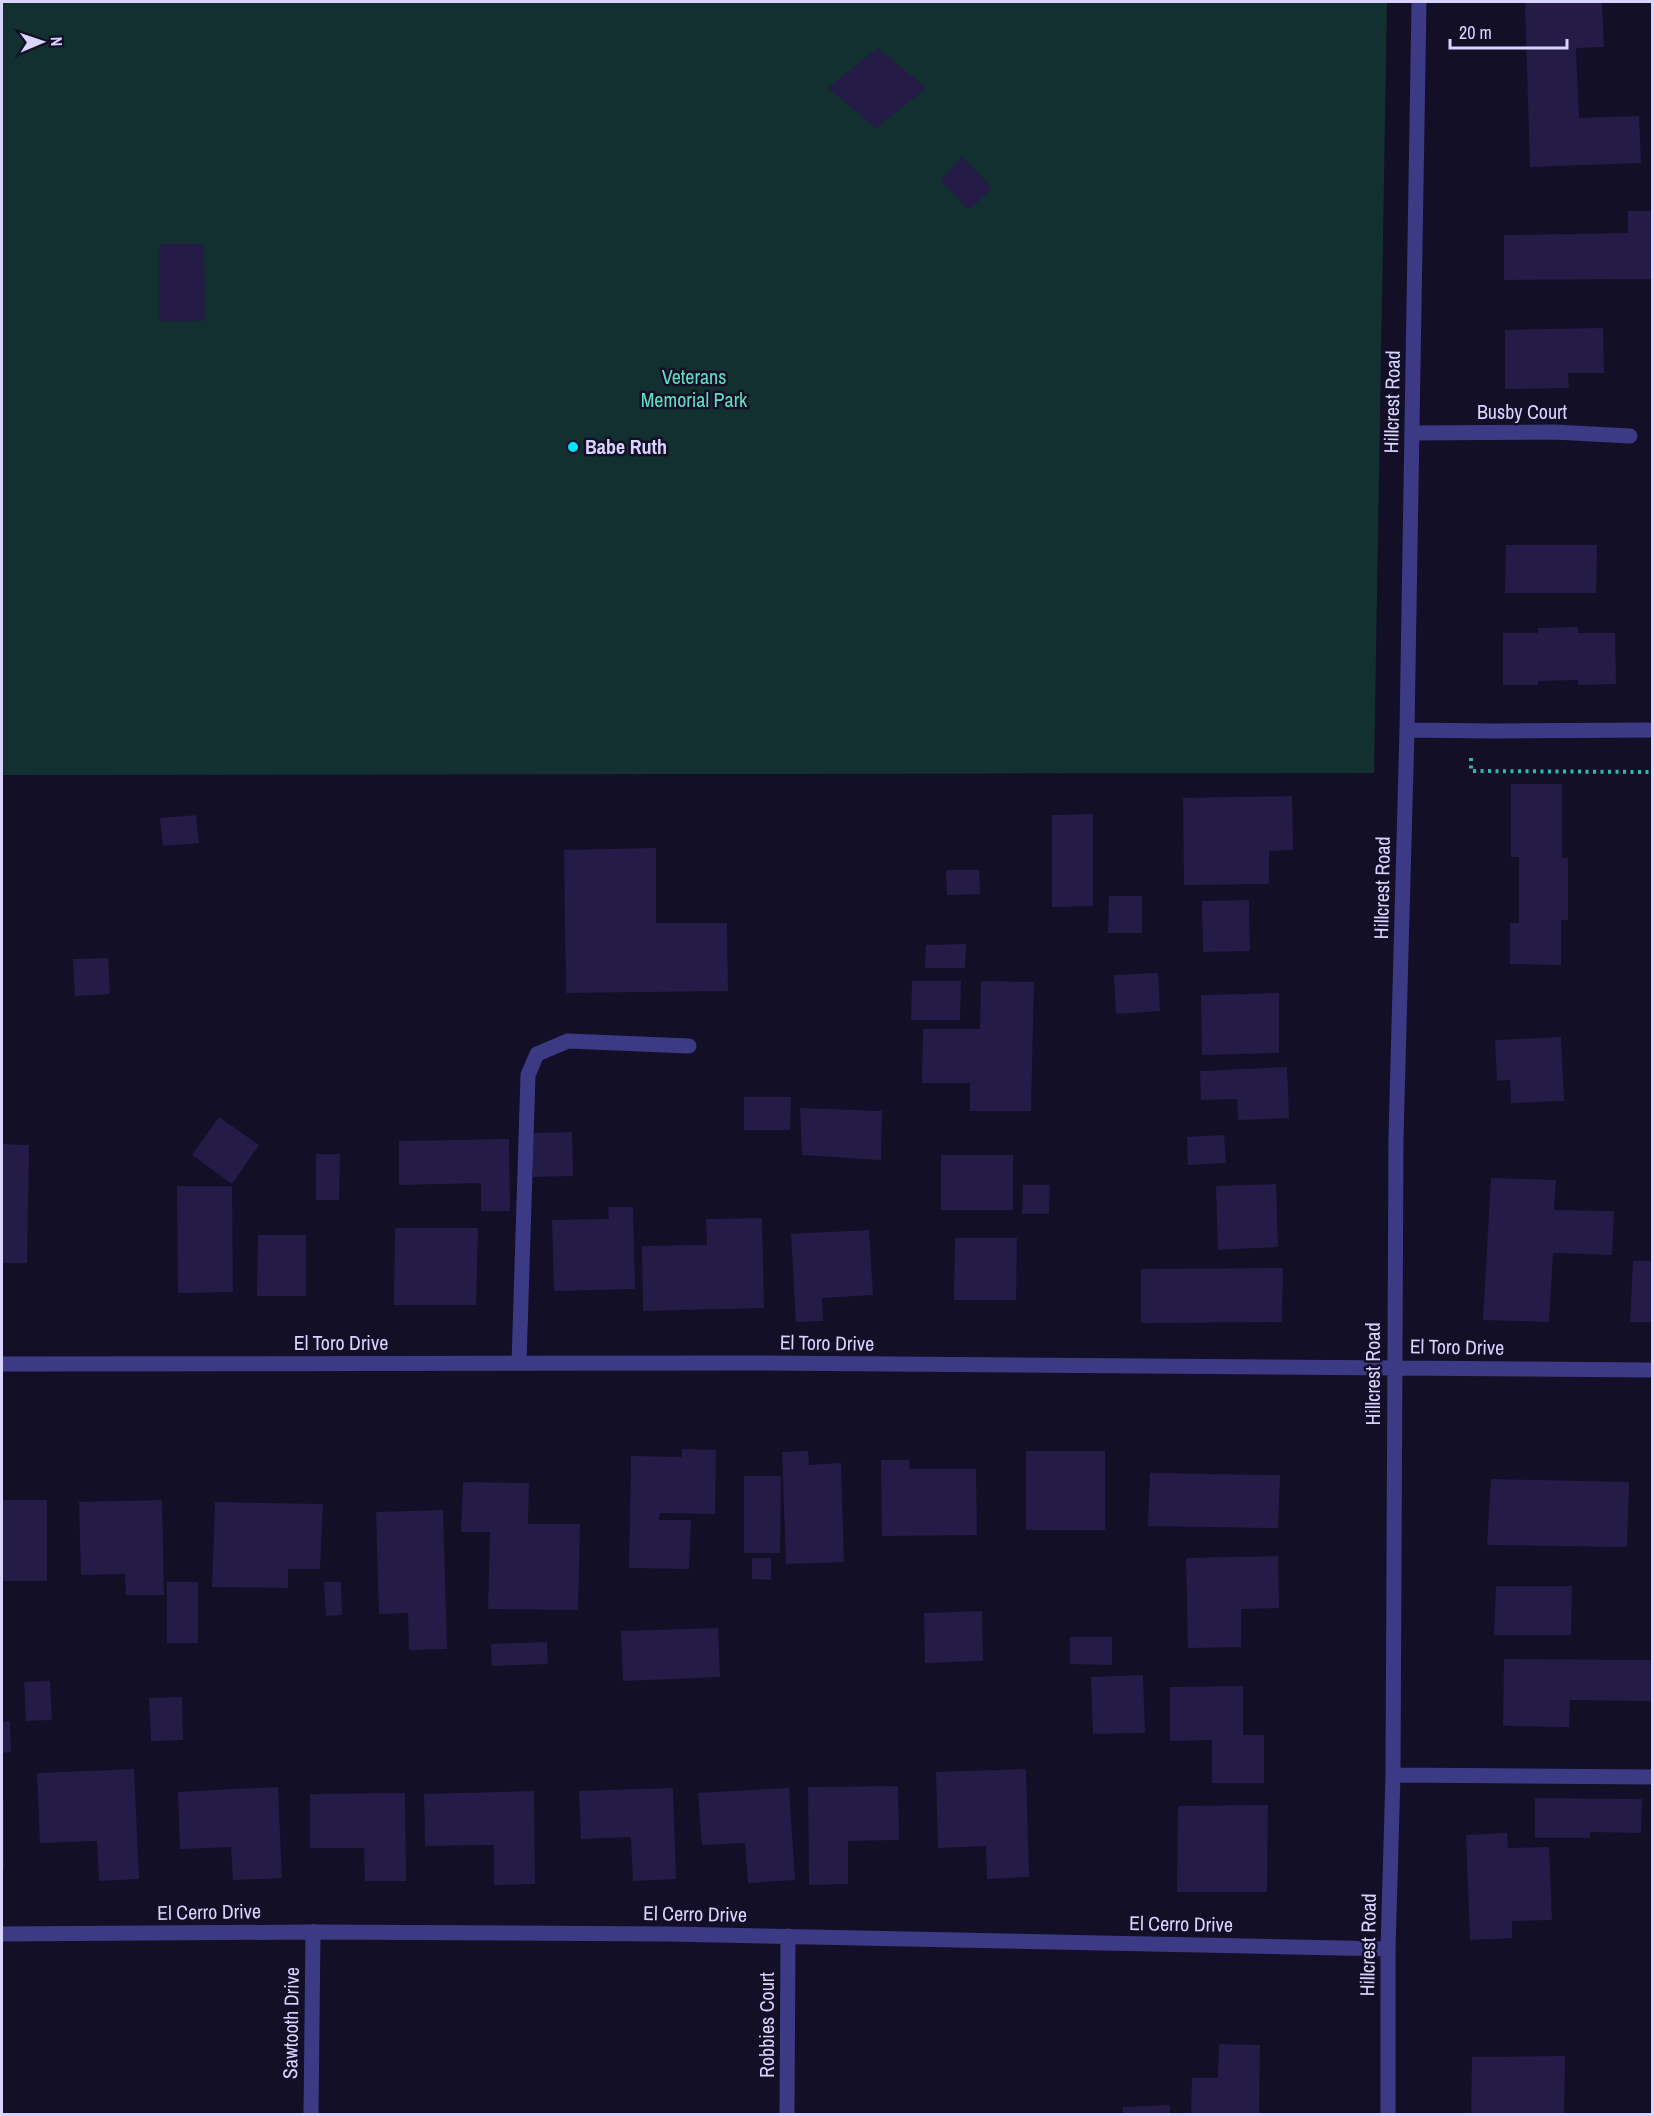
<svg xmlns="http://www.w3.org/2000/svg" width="1654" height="2116" font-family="'Archivo Narrow',sans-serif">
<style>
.green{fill:#12302f}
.building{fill:#241b47}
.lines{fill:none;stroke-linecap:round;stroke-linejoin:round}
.path{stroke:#2fb8b0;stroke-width:4;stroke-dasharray:3 4.5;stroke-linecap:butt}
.minor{stroke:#3d3a85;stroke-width:15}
.poi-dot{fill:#00e5ff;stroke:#130f26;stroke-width:2}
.labels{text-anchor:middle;stroke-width:5;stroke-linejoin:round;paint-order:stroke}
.park-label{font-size:20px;fill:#5fe0c0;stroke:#130f26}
.street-label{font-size:20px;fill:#d9d4ff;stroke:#130f26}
.poi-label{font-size:20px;font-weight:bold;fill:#d9d4ff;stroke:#130f26;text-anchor:start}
</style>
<rect width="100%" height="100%" fill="#130f26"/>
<path class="green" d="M2,2H1387L1374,773L2,775Z"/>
<path class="building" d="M1525,2H1602L1604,47L1576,48L1579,118L1639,116L1641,163L1530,167Z
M878,48L926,88L876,128L828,88Z
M962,157L992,188L969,210L940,180Z
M1628,211H1652V279L1504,280V235L1628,233Z
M159,244H204L205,321H159Z
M1603,328L1604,373H1568L1569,388L1505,389V330Z
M1506,545H1597L1596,593H1505Z
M1578,627V633H1615L1616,684L1578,685V680L1538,681V685H1503V633H1538V628Z
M1511,784H1562V858H1568V920H1561V965L1510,964V923H1519V857H1511Z
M1292,796L1293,850L1269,851V884L1184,885L1183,798Z
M1093,814V906L1052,907V815Z
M196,815L199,843L163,846L160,818Z
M656,848V923H727L728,991L566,993L564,850Z
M946,870H979L980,894L947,895Z
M1109,896H1142V933H1108Z
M1249,900L1250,951L1203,952L1202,901Z
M966,944L965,968H925L926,945Z
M108,958L110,994L75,996L73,959Z
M1158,973L1160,1011L1116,1014L1114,975Z
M912,981H961L960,1020H911Z
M981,981L1034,982L1031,1111H970V1083H922L923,1029H980Z
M1279,993V1053L1202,1055L1201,995Z
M1561,1037L1564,1101L1511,1103L1510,1080L1497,1081L1495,1040Z
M1287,1067L1289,1118L1238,1120L1237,1099L1201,1100L1200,1071Z
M744,1097H791L790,1130H744Z
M800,1108L882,1111L881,1160L802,1155Z
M219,1117L259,1145L232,1184L192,1155Z
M572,1132L573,1176L533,1177L532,1133Z
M1224,1135L1226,1163L1188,1165L1187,1137Z
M509,1139L510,1211H481V1183L399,1185V1141Z
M2,1144L29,1145L27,1263H2Z
M316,1154H340L339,1200H316Z
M941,1155H1013V1210H941Z
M1491,1178L1556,1180L1554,1210L1614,1211L1612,1255L1553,1253L1549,1322L1483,1320Z
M1276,1184L1278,1247L1218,1250L1216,1186Z
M1023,1185H1050L1049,1214H1022Z
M177,1186H232L233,1292L178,1293Z
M608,1207H633L635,1289L554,1291L552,1220L609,1219Z
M762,1218L764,1308L643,1311L642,1246L707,1245L706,1219Z
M395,1228H478L476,1305H394Z
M869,1230L873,1295L822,1298L823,1321L796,1322L791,1234Z
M258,1235H306V1296H257Z
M955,1238H1017L1016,1300H954Z
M1633,1261H1652V1322H1630Z
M1283,1268L1282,1322L1141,1323V1269Z
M682,1449L716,1450L715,1514L660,1513L659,1520H691L689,1569L629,1568L631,1456L682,1457Z
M808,1451L809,1465L841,1463L844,1562L786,1564L782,1452Z
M1026,1451H1105V1530H1026Z
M881,1460H909L910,1469H976L977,1535L882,1536Z
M1150,1473L1280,1475L1278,1528L1148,1526Z
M744,1476H781L780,1553H744Z
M1491,1479L1629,1482L1627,1547L1487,1545Z
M463,1482L529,1483L528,1524H580L578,1610L488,1609L490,1532H461Z
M2,1500H47V1581H2Z
M162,1500L164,1595H126L125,1574L81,1575L79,1502Z
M215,1502L323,1504L320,1569H288V1588L212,1587Z
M443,1510L447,1649L409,1650L408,1613L379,1614L376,1512Z
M1278,1556L1279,1608L1241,1609V1647L1188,1648L1186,1558Z
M752,1558H771V1580L752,1579Z
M167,1582H198V1643H167Z
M324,1582H341L342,1615L326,1616Z
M1496,1586H1572L1571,1635H1494Z
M982,1611L983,1661L925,1663L924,1613Z
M718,1628L720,1677L623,1681L621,1631Z
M1070,1637H1112V1665L1070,1664Z
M547,1642L548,1664L492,1666L491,1644Z
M1504,1659L1652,1660V1701L1570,1700L1569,1727L1503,1726Z
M1143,1675L1145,1733L1093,1734L1091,1677Z
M50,1681L52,1720L26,1721L24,1682Z
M1243,1686V1735H1264V1783H1212V1740L1170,1741V1687Z
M182,1697L183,1740L151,1741L149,1698Z
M10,1721L11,1752L2,1753V1722Z
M134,1769L139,1879L99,1881L97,1841L40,1843L37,1773Z
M1026,1769L1029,1877L987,1879L986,1846L938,1848L936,1772Z
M898,1786L899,1840L848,1841V1884L809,1885L808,1787Z
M278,1787L282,1878L233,1880L231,1847L180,1849L178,1792Z
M673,1788L676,1879L633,1881L631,1837L581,1839L579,1791Z
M789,1788L795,1880L748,1883L745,1843L702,1845L698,1793Z
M534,1791L535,1884L494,1885V1845L425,1846L424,1794Z
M405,1793L406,1881H365L364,1848H310V1794Z
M1535,1798L1642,1799L1641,1833L1590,1832V1838H1535Z
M2,1799H4V1870H2Z
M1268,1805L1267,1892H1177L1178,1806Z
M1507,1833L1508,1848L1549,1847L1552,1920L1512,1921V1938L1470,1940L1466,1835Z
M1219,2044L1260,2045L1259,2114H1191L1192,2078H1218Z
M1565,2056L1564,2114H1471L1472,2057Z
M1170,2105V2114H1123V2107Z"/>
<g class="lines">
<path class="path" d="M1471,758V771L1652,772"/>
<path class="minor" d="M1412,433L1554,432L1630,436
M1407,730L1494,731L1652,730
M519,1363L528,1075L537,1054L568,1041L689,1046
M2,1364L762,1363L1652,1370
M1393,1775L1652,1777
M2,1934L313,1932L668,1934L1388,1949
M311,2114L313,1932
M787,2114L788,1936
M1388,2114V1949L1393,1775L1396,1137L1407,730L1419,2"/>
</g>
<circle class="poi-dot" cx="573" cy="447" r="6"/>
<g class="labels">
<g class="park-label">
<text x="694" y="384">Veterans<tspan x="694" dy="23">Memorial Park</tspan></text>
</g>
<g class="street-label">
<text transform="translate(1392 402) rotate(-89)" y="7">Hillcrest Road</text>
<text x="1522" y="419">Busby Court</text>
<text transform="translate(1382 888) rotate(-89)" y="7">Hillcrest Road</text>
<text x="341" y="1350">El Toro Drive</text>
<text transform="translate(827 1343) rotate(1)" y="7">El Toro Drive</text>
<text transform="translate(1457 1347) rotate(1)" y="7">El Toro Drive</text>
<text transform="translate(1373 1374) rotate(-90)" y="7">Hillcrest Road</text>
<text transform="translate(209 1912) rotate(-1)" y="7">El Cerro Drive</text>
<text transform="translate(695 1914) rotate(1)" y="7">El Cerro Drive</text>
<text transform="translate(1181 1924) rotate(1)" y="7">El Cerro Drive</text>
<text transform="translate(1368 1945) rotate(-89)" y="7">Hillcrest Road</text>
<text transform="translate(291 2023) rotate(-89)" y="7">Sawtooth Drive</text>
<text transform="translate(767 2025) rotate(-90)" y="7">Robbies Court</text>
</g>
<g class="poi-label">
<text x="585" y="454">Babe Ruth</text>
</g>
</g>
<rect width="1654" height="2116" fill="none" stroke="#d9d4ff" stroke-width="6"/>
<g transform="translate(42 42) rotate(88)" stroke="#130f26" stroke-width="4.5" paint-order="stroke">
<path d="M0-4.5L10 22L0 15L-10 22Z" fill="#d9d4ff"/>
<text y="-9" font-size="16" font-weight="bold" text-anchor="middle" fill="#d9d4ff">N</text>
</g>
<path d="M1450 39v9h117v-9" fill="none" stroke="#d9d4ff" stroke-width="3"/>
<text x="1459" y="39" font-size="18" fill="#d9d4ff" stroke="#130f26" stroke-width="4.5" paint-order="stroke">20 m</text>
</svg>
